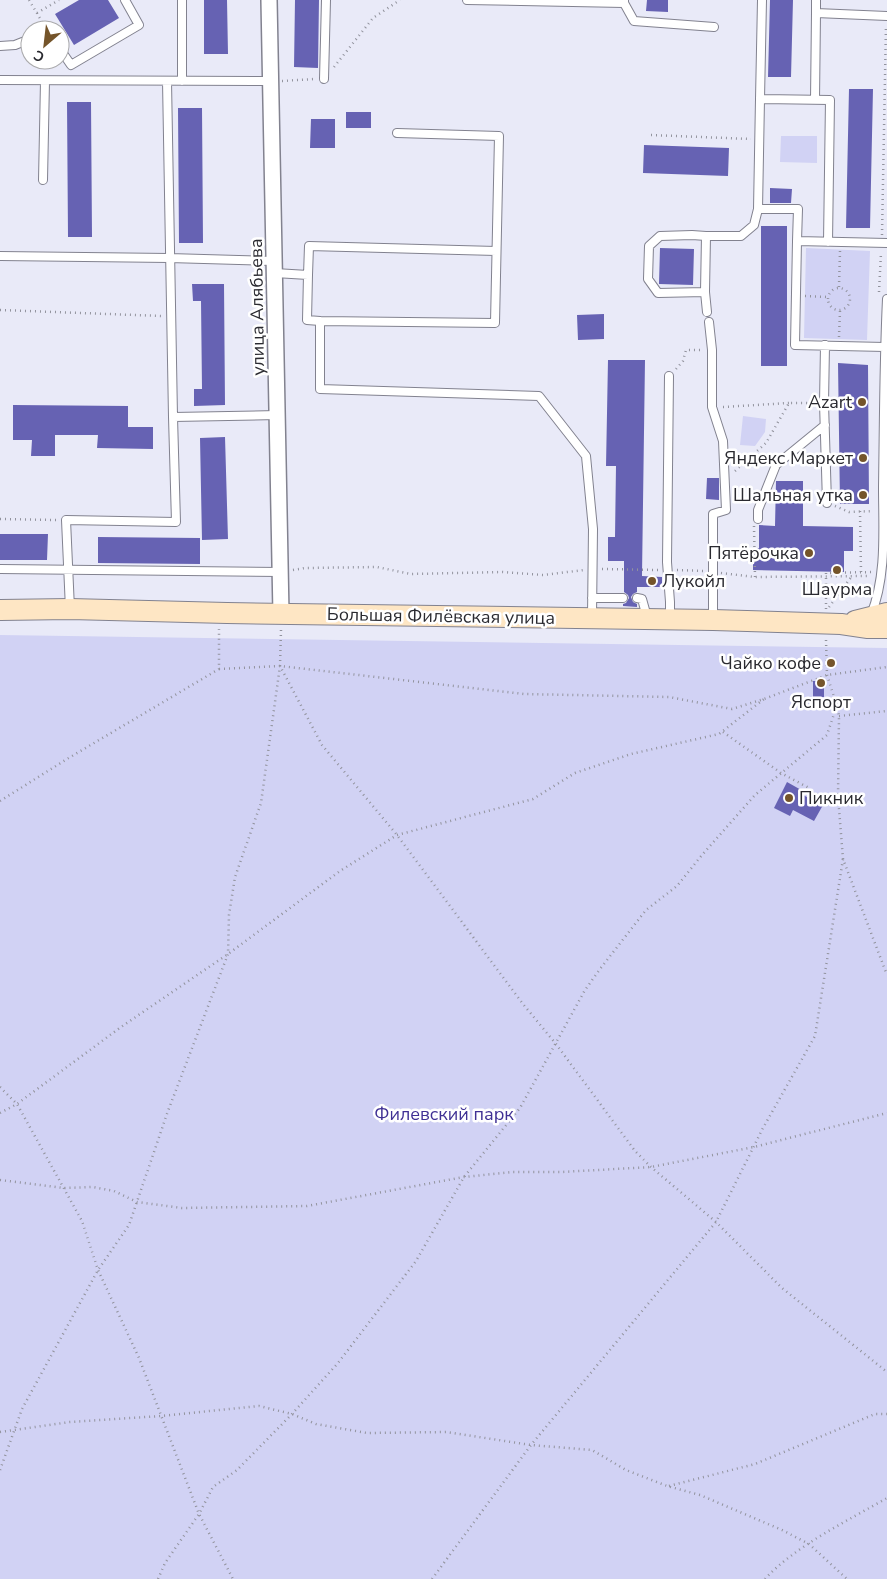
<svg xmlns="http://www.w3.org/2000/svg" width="887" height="1579" font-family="'Nunito Sans',sans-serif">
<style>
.green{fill:#d1d2f4}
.building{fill:#6662b3}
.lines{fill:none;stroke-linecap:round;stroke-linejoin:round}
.service-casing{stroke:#82828f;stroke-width:10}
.minor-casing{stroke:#82828f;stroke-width:18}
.secondary-casing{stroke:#82828f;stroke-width:22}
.path{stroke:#92939d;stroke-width:2.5;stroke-dasharray:1 4;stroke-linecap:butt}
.service{stroke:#fff;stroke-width:8}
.minor{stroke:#fff;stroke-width:15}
.secondary{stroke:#fee6c4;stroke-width:20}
.poi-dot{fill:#74542a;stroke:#fff;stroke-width:2}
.labels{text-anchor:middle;stroke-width:5;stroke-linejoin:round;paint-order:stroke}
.street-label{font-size:18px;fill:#2a2a30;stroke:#fff}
.poi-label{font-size:18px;fill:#2a2a30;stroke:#fff;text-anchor:end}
.park-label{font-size:18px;fill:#403194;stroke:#fff}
</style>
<rect width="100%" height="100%" fill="#e9eaf8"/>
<path class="green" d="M781,136H817V163L780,162Z
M806,248L870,251L867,340L804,338Z
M743,416L766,419L765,432L755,446L740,445Z
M0,635L887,648V1579H0Z"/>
<path class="building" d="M79,0H108L119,18L74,45L55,14Z
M204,0H227L228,54H204Z
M295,0H319L318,68L294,67Z
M647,0H668V12L646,11Z
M770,0H793L791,77H768Z
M849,89H873L870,228H846Z
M67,102H91L92,237H68Z
M178,108H202L203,243H179Z
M346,112H371V128H346Z
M311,119H335V148H310Z
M644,145L729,148L728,176L643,173Z
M770,188L792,189L791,203H770Z
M761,226H787V366H761Z
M660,248L694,249L693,285L659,284Z
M192,284H224L225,405L194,406V389H202L201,301H193Z
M604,314V339L578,340L577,315Z
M608,360H645L642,576L662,577V587H637V592L633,594L631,597L633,602L637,604V607L623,606V604L626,603L629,598L628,595L624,592V561H608V537H615L616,466H606Z
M838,363L868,365L869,504H840Z
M13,405L128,406V427H153V449L97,448L98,435H55V456H31L32,440H13Z
M225,437L228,539L202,540L200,438Z
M707,478H719V500L706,499Z
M776,481H803V526L853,527V551H844V572L753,570V548H759V525L775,526Z
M0,534H48L47,560H0Z
M98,537L200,538V564L98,563Z
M813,681H824V697H813Z
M787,782L803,791L801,794L823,805L814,821L793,810L790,816L774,808Z"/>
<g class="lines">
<defs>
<path id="service" d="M467,0L624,3V0
M762,0L760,99L830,100L828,242
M624,3L634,21L714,27
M816,13V0
M0,46L15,45L30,39
M60,49L71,65L139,25L125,0
M324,79L326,0
M0,80L271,81
M167,81L173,417L278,415
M182,81V0
M760,99L758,209H798L797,241L887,243
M815,100L816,13L887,16
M397,133L499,136L495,323L320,321V389L539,396L586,456L593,529L592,616
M43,180L45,81
M706,236H741L754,225L758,209
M797,241L795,345L885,347
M0,256L169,258L274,261
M275,273L308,275L307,320L320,321
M308,275L309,246L496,251
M705,292L658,293L648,279L649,246L660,236L692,235L706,236L705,292L707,312
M709,322L712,350V407L723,441L726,510L713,514V620
M825,345L824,403L827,503
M669,376L667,562L670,602V619
M758,519V510L776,465L825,425
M0,569L281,572
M592,598H623
M637,598L642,599L647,617
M70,609L66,520L176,522L173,417
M871,615C887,575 883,529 883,487C884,424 884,361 887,299"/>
<path id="minor" d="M269,0L281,614"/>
<path id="secondary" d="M0,610L70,609L227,613L713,620L841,624L868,628H887
M855,621L887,613"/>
</defs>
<use href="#service" class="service-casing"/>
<use href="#minor" class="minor-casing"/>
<use href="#secondary" class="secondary-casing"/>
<path class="path" d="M29,0L47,30
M37,13L59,0
M334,67L373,18L400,0
M282,81L314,79
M651,135L751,139
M882,235L886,25
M839,287L840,251
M828 299a11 11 0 1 1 22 0a11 11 0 1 1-22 0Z
M879,292L881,253
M805,296L828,297
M0,310L162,316
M839,337L840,311
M676,369L683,361L686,350H703
M723,407L789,403
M735,471L766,443L789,403H815
M835,506L849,512L873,511
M860,511L861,572
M0,519L56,520
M754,526L755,577
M602,569L659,570
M293,570L305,568L377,567L411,574L503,572L543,575L584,570
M677,570L704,571
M721,573L755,577L870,576
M829,607L852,576
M826,609V573L872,572
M281,630L280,666L322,745L397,835L523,1004L556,1044L635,1151L651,1167L716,1222L782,1288L887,1372
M826,640L827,675L835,700L839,716L838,796L843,859L887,975
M219,669L280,666L524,694L669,697L732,709L764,699L827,675L887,667
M839,716L887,711
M723,732L781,773L809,788L816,796L825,801L830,796H838
M0,801L67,759L219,669V629
M0,1087L17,1104L82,1221L98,1270L139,1358L199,1514L233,1579
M0,1113L17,1104L121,1027L228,954L340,871L397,835L533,799L575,773L631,754L719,734L764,699
M0,1180L64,1188L93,1187L114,1191L137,1202L182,1208L307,1206L464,1177L512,1172H562L651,1167L754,1147L887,1113
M0,1432L70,1422L161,1416L259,1406L292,1414L316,1424L367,1433L446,1432L531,1445L592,1450L626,1470L667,1486L700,1495L782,1530L809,1544L847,1579
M0,1470L22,1409L98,1270L129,1225L168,1111L228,954L229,915L235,877L261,803L280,666
M669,1486L755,1464L875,1414H887
M158,1579L165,1563L199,1514L213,1487L237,1470L292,1414L338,1363L416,1261L464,1177L520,1108L585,990L600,969L646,910L677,886L702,855L755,795L827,735L834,714L835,700
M432,1579L531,1445L716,1222L763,1128L815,1036L843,859
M765,1579C795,1546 849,1520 887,1498"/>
<use href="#service" class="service"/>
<use href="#minor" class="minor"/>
<use href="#secondary" class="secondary"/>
</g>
<g class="poi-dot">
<circle cx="862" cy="402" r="5"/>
<circle cx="863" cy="458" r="5"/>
<circle cx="863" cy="495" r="5"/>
<circle cx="809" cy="553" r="5"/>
<circle cx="837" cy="570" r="5"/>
<circle cx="652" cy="581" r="5"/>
<circle cx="831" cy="663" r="5"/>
<circle cx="821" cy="683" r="5"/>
<circle cx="789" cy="798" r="5"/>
</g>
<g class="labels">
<g class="street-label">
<text transform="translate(257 307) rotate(-91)" y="6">улица Алябьева</text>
<text transform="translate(441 616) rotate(1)" y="6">Большая Филёвская улица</text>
</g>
<g class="poi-label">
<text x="852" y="408">Azart</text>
<text x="853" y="464">Яндекс Маркет</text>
<text x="853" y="501">Шальная утка</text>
<text x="799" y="559">Пятёрочка</text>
<text x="662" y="587" text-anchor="start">Лукойл</text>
<text x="837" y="595" text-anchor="middle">Шаурма</text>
<text x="821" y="669">Чайко кофе</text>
<text x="821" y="708" text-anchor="middle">Яспорт</text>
<text x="799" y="804" text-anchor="start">Пикник</text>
</g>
<g class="park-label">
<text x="444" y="1120">Филевский парк</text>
</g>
</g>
<g transform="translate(45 45) rotate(208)"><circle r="24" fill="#ffffff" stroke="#aaaaac"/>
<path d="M0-4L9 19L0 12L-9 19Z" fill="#74542a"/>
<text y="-8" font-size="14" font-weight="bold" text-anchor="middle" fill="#2a2a30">С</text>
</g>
</svg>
